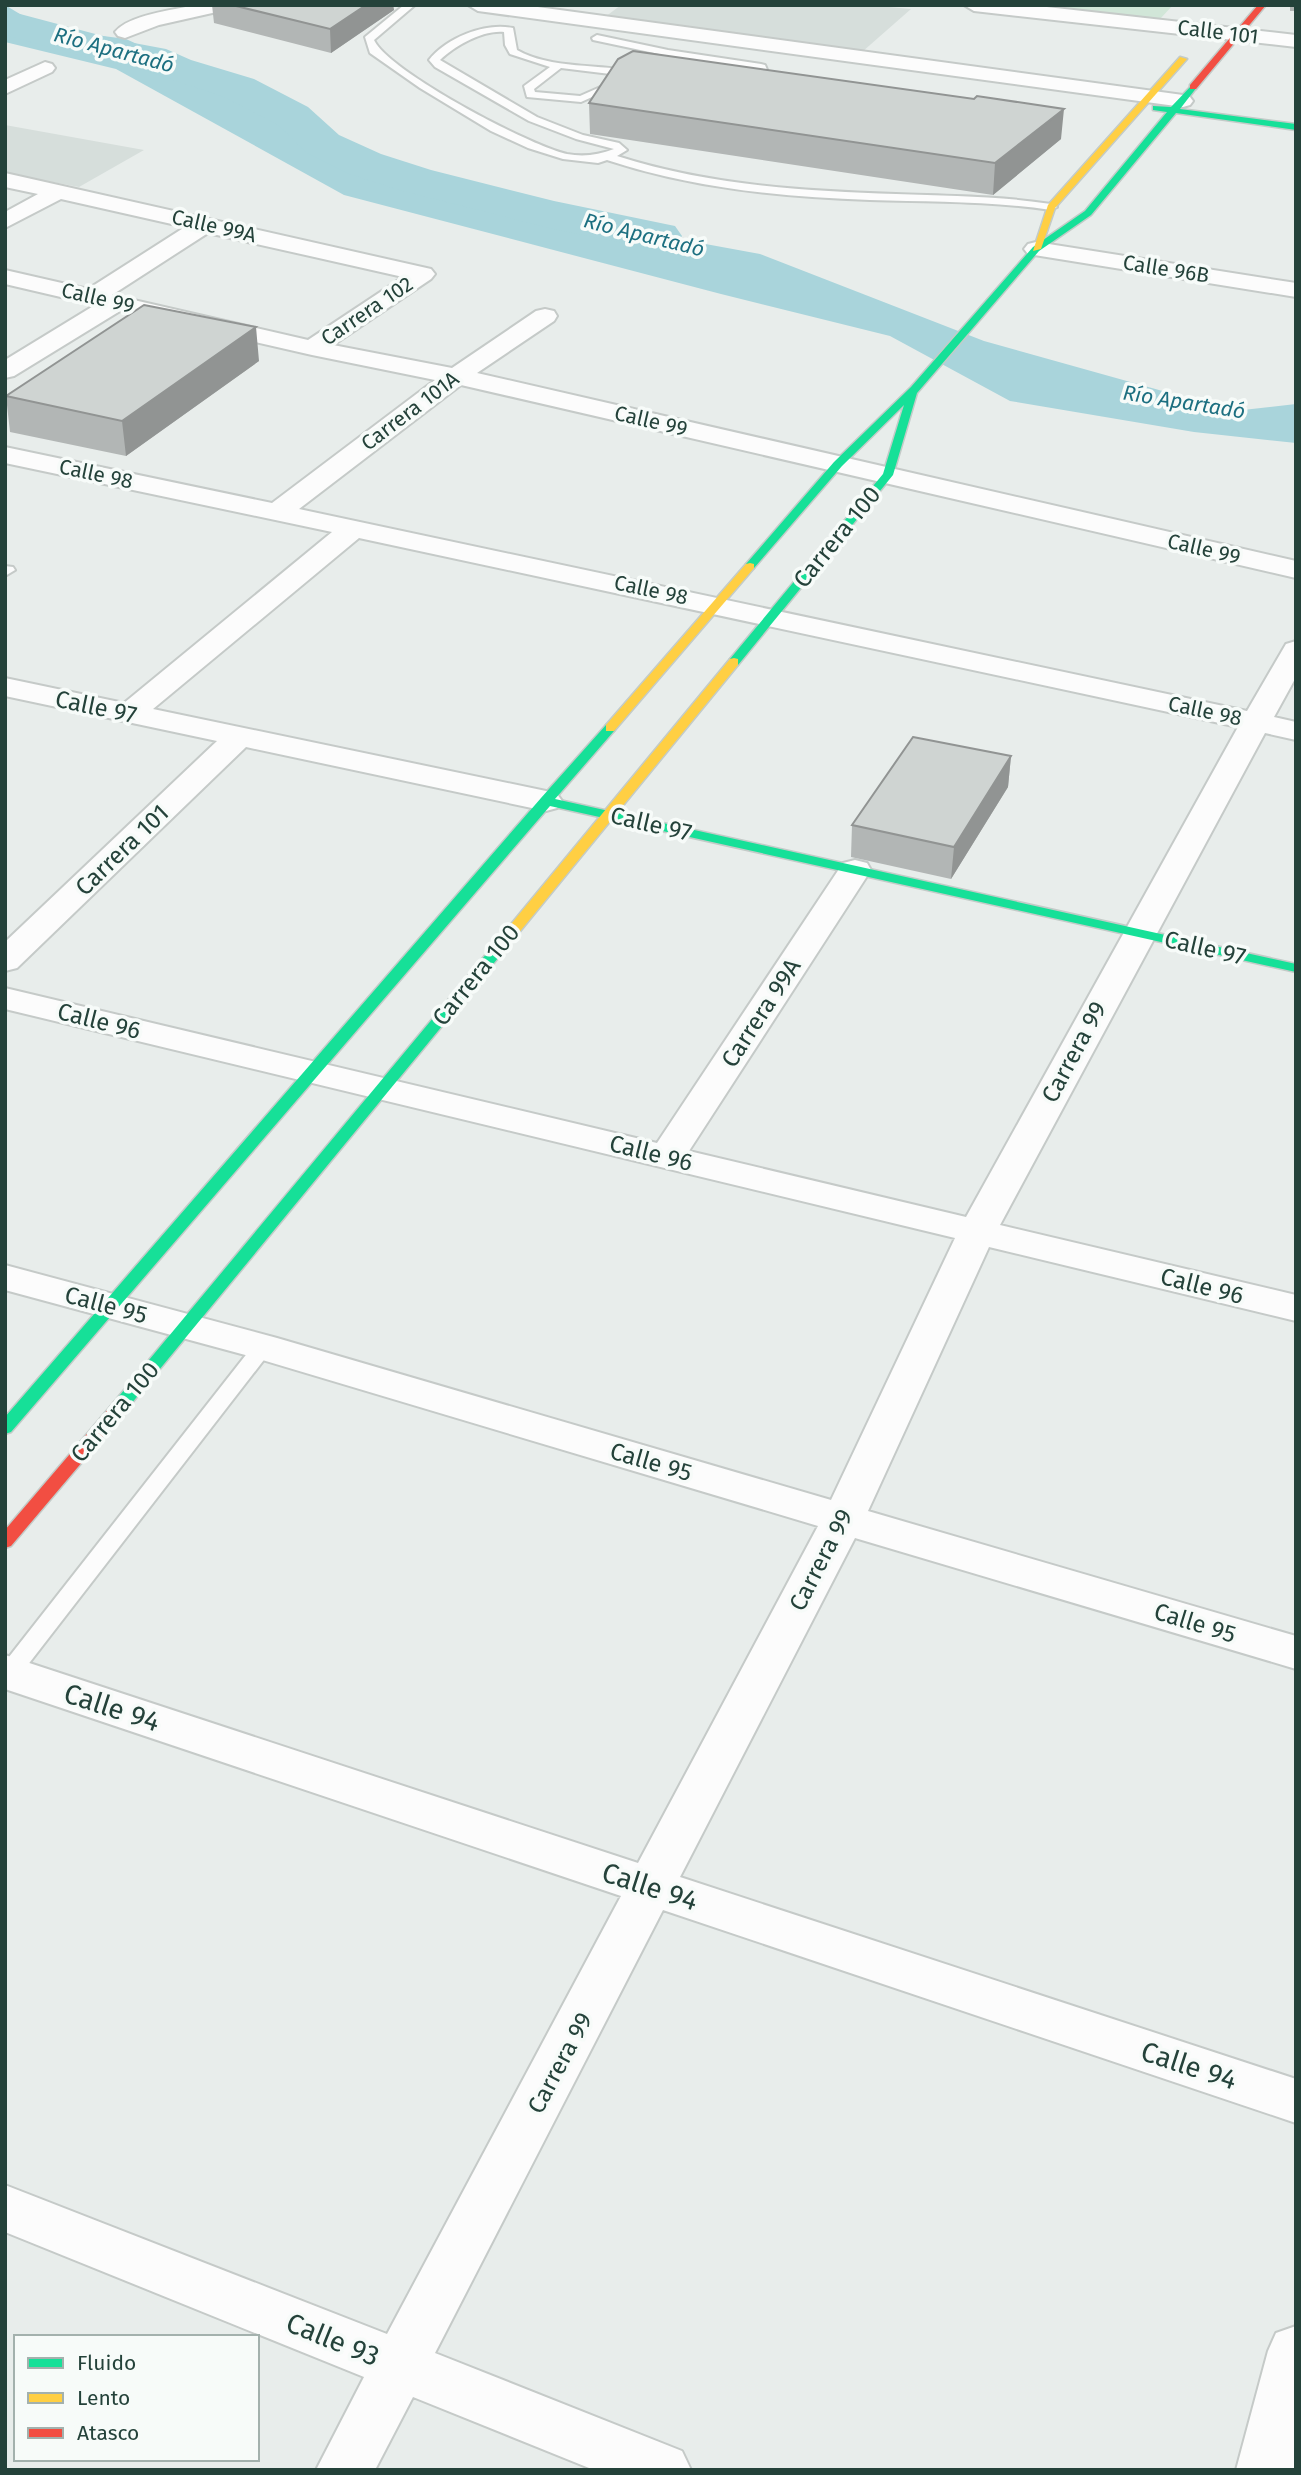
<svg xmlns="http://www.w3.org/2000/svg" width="1301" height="2475" font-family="'Fira Sans',sans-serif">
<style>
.built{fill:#d6dedb}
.green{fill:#d1e6d8}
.water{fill:#a9d4db}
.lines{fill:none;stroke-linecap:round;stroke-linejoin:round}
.river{fill:#a9d4db;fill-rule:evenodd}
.lane-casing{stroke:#c5cac8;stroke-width:4}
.street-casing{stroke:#c5cac8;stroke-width:4}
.fast-casing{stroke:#c3cbc8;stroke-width:3}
.slow-casing{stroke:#c3cbc8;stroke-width:3}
.jam-casing{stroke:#c3cbc8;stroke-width:3}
.lane{fill:#fcfcfc;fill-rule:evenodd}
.street{fill:#fcfcfc;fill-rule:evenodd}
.fast{fill:#16e098;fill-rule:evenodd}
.slow{fill:#ffcf43;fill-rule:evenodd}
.jam{fill:#f24e42;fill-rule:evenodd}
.wall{fill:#b2b6b5}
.shaded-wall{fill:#919493}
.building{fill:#cfd4d2;stroke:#919493;stroke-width:2}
.labels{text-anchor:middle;stroke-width:7;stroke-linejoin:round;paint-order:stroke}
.far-street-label{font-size:21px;fill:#24423a;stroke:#f7fbf9}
.far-water-label{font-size:21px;font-style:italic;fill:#1c6f80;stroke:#f7fbf9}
.street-label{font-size:24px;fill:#24423a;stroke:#f7fbf9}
.near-street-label{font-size:28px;fill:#24423a;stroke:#f7fbf9}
</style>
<rect width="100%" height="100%" fill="#e8edeb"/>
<path class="built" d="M621,5H867L911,9L862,52L605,17Z
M5,125L144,150L79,187L5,173Z"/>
<path class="green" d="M1018,5H1173L1159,20Z"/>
<path class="water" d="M5,5L43,28L126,39L293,116L365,157L460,199L760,254L984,341L1234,411L1296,404V443L1194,432L1010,401L890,336L721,294L344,195L116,69L5,42Z"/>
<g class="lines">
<path class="river" d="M5,10L118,40L166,49L191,60L254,79L308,107L339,135L381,154L431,170L554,201L675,226L682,236L675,246L658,250L553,229L399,190L349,174L307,153L278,125L224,97L141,69L100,61L5,35Z"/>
<defs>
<path id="lane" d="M404,5H415L374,40C388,71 530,146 567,154C584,157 598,155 614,149L576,139L529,121L435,67L429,60C446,38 485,22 513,28L517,50C549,69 602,64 639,72V76L635,77L561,68L534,89L535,92L580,96L614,81L623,83L581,102L527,97L524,86L550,67L510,54L505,45L504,32C482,30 455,46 440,60L537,117L583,135L619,143L627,150L617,156C708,185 801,191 896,194C948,196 1000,196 1051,204L1057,207L1051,210C991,201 930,202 870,200C780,197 692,188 607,160L598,163L563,159L528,148L491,131L420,88L370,53L365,37Z
M597,35L668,50L761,64L765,65L768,72L748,91L743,88L757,69L670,56L644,71L639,68L640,66L659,54L593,40L592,38Z
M5,566L13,567L15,570L5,576Z
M263,1340L270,1342L273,1347L270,1352L13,1684L5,1686V1662L256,1342Z"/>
<path id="street" d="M194,5H233L230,9L159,25L125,38L118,36L115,32C128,15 174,10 194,5Z
M468,5H523L1183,95L1190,97L1193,101L1190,105L1183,107L478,11Z
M964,5H1029L1296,35V47L974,11Z
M45,62L52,64L55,68L52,72L5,94V80Z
M5,173L431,269L435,274L431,279L333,345L452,368L536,311L545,309L554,311L557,316L554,321L477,373L1296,561V578L461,385L299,509L1247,711L1286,644L1296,641V677L1274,717L1296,722V740L1265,733L1000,1225L1296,1295V1321L989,1247L868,1511L1296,1636V1669L855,1538L680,1877L1296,2079V2123L663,1910L435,2353L682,2451L691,2470H594L413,2397L375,2470H316L364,2377L5,2232V2185L387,2334L621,1896L5,1689V1655L638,1863L818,1526L249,1356L5,1290V1265L277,1338L831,1500L955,1238L5,1009V988L657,1143L843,863L855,860L867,863L871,870L689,1151L966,1217L1238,727L359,538L153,709L546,791L557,794L562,801L557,808L546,811L246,747L17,968L5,971V942L217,741L5,696V678L124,703L332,532L5,463V447L272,503L435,380L312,355L120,311L14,376L5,378V360L95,305L5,284V270L88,289L185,227L61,199L5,228V212L38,194L5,187ZM208,233L403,277L308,340L112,295Z
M1036,242L1296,283V297L1028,254L1024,249L1028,244Z
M1296,2326L1294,2470H1236L1268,2351L1276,2333Z"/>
<path id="fast" d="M1193,84L1197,87L1180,109L1296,124V130L1176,113L1091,215L1039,251L917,393L893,475L738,665H730V659L883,474L904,405L842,466L754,568H746V564L834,462L911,387L1033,247L1085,211L1167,112L1153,110V106L1171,107Z
M610,724L616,728L614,731L555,799L1296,964V972L550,806L11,1432L5,1434V1417L541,798L606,725Z
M512,928L519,932L517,935L122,1415H110L108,1411L110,1407L507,929Z"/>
<path id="slow" d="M1180,57L1187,59L1055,208L1041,249L1033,251L1048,205Z
M750,563L754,564V568L614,731H606V725L746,564Z
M734,658L738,659V665L517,935H507L505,932L507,929L730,659Z"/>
<path id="jam" d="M1258,5H1266L1196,89H1190V85Z
M116,1405L124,1411L122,1415L11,1546L5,1548V1530L110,1407Z"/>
</defs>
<use href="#lane" class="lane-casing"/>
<use href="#street" class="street-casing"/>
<use href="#fast" class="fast-casing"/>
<use href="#slow" class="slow-casing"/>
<use href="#jam" class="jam-casing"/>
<use href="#lane" class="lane"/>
<use href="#street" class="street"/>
<use href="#fast" class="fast"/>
<use href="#slow" class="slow"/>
<use href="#jam" class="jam"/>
</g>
<path class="wall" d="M212,5H393L394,10L331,53L214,23Z
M1290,5H1296V11H1290Z
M589,103L1061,139L993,195L590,134Z
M259,361L126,456L10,432L6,396Z
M1011,756L1008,787L951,879L851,857L852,825Z"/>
<path class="shaded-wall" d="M366,5H393L394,10L331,53L330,29Z
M1064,109L1061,139L993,195L995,163Z
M256,327L259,361L126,456L122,421Z
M1011,756L1008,787L951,879L954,847Z"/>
<path class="building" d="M232,5H366L330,29Z
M633,51L974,99L977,96L1064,109L995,163L589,103L618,59Z
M144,305L256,327L122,421L6,396Z
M913,737L1011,756L954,847L852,825Z"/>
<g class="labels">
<g class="far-street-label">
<text transform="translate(1218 32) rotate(7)" y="7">Calle 101</text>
<text transform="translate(214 226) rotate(13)" y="7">Calle 99A</text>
<text transform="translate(1166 269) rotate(9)" y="7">Calle 96B</text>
<text transform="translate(98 298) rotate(13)" y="7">Calle 99</text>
<text transform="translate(367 311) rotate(-34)" y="7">Carrera 102</text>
<text transform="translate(410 411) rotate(-37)" y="7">Carrera 101A</text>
<text transform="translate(651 421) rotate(13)" y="7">Calle 99</text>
<text transform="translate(96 474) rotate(12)" y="7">Calle 98</text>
<text transform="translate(1204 549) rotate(13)" y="7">Calle 99</text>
<text transform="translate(651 590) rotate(12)" y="7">Calle 98</text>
<text transform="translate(1205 711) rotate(12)" y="7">Calle 98</text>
</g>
<g class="far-water-label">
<text transform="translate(114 50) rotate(15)" y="7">Río Apartadó</text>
<text transform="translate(644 235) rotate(14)" y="7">Río Apartadó</text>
<text transform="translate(1184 402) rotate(9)" y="7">Río Apartadó</text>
</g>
<g class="street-label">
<text transform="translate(837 537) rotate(-51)" y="8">Carrera 100</text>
<text transform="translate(96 707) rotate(12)" y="8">Calle 97</text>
<text transform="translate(651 824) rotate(13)" y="8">Calle 97</text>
<text transform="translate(122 850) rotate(-44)" y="8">Carrera 101</text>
<text transform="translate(1205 948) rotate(13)" y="8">Calle 97</text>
<text transform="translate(476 975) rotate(-51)" y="8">Carrera 100</text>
<text transform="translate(761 1013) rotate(-57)" y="8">Carrera 99A</text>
<text transform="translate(99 1021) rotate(14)" y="8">Calle 96</text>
<text transform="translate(1074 1052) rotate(-62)" y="8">Carrera 99</text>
<text transform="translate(651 1153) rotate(14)" y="8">Calle 96</text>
<text transform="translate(1202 1286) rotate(14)" y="8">Calle 96</text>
<text transform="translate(106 1305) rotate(15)" y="8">Calle 95</text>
<text transform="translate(115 1412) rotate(-50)" y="8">Carrera 100</text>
<text transform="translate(651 1462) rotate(16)" y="8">Calle 95</text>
<text transform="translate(821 1560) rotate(-63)" y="8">Carrera 99</text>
<text transform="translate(1195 1623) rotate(17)" y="8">Calle 95</text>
<text transform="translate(560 2063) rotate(-62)" y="8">Carrera 99</text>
</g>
<g class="near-street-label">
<text transform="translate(112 1707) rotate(18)" y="10">Calle 94</text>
<text transform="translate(650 1886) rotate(18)" y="10">Calle 94</text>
<text transform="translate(1189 2065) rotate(18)" y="10">Calle 94</text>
<text transform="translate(333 2339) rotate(22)" y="10">Calle 93</text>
</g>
</g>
<rect width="1301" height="2475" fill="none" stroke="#24423a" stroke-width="14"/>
<rect x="14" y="2335" width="245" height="126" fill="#f7fbf9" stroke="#a3b1ad" stroke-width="2"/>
<rect x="28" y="2358" width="35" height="10" fill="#16e098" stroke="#a3b1ad" stroke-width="2"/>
<text x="77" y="2370" font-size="21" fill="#24423a">Fluido</text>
<rect x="28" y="2393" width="35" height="10" fill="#ffcf43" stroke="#a3b1ad" stroke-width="2"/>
<text x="77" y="2405" font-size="21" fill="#24423a">Lento</text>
<rect x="28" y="2428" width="35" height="10" fill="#f24e42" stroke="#a3b1ad" stroke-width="2"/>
<text x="77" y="2440" font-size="21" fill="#24423a">Atasco</text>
</svg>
